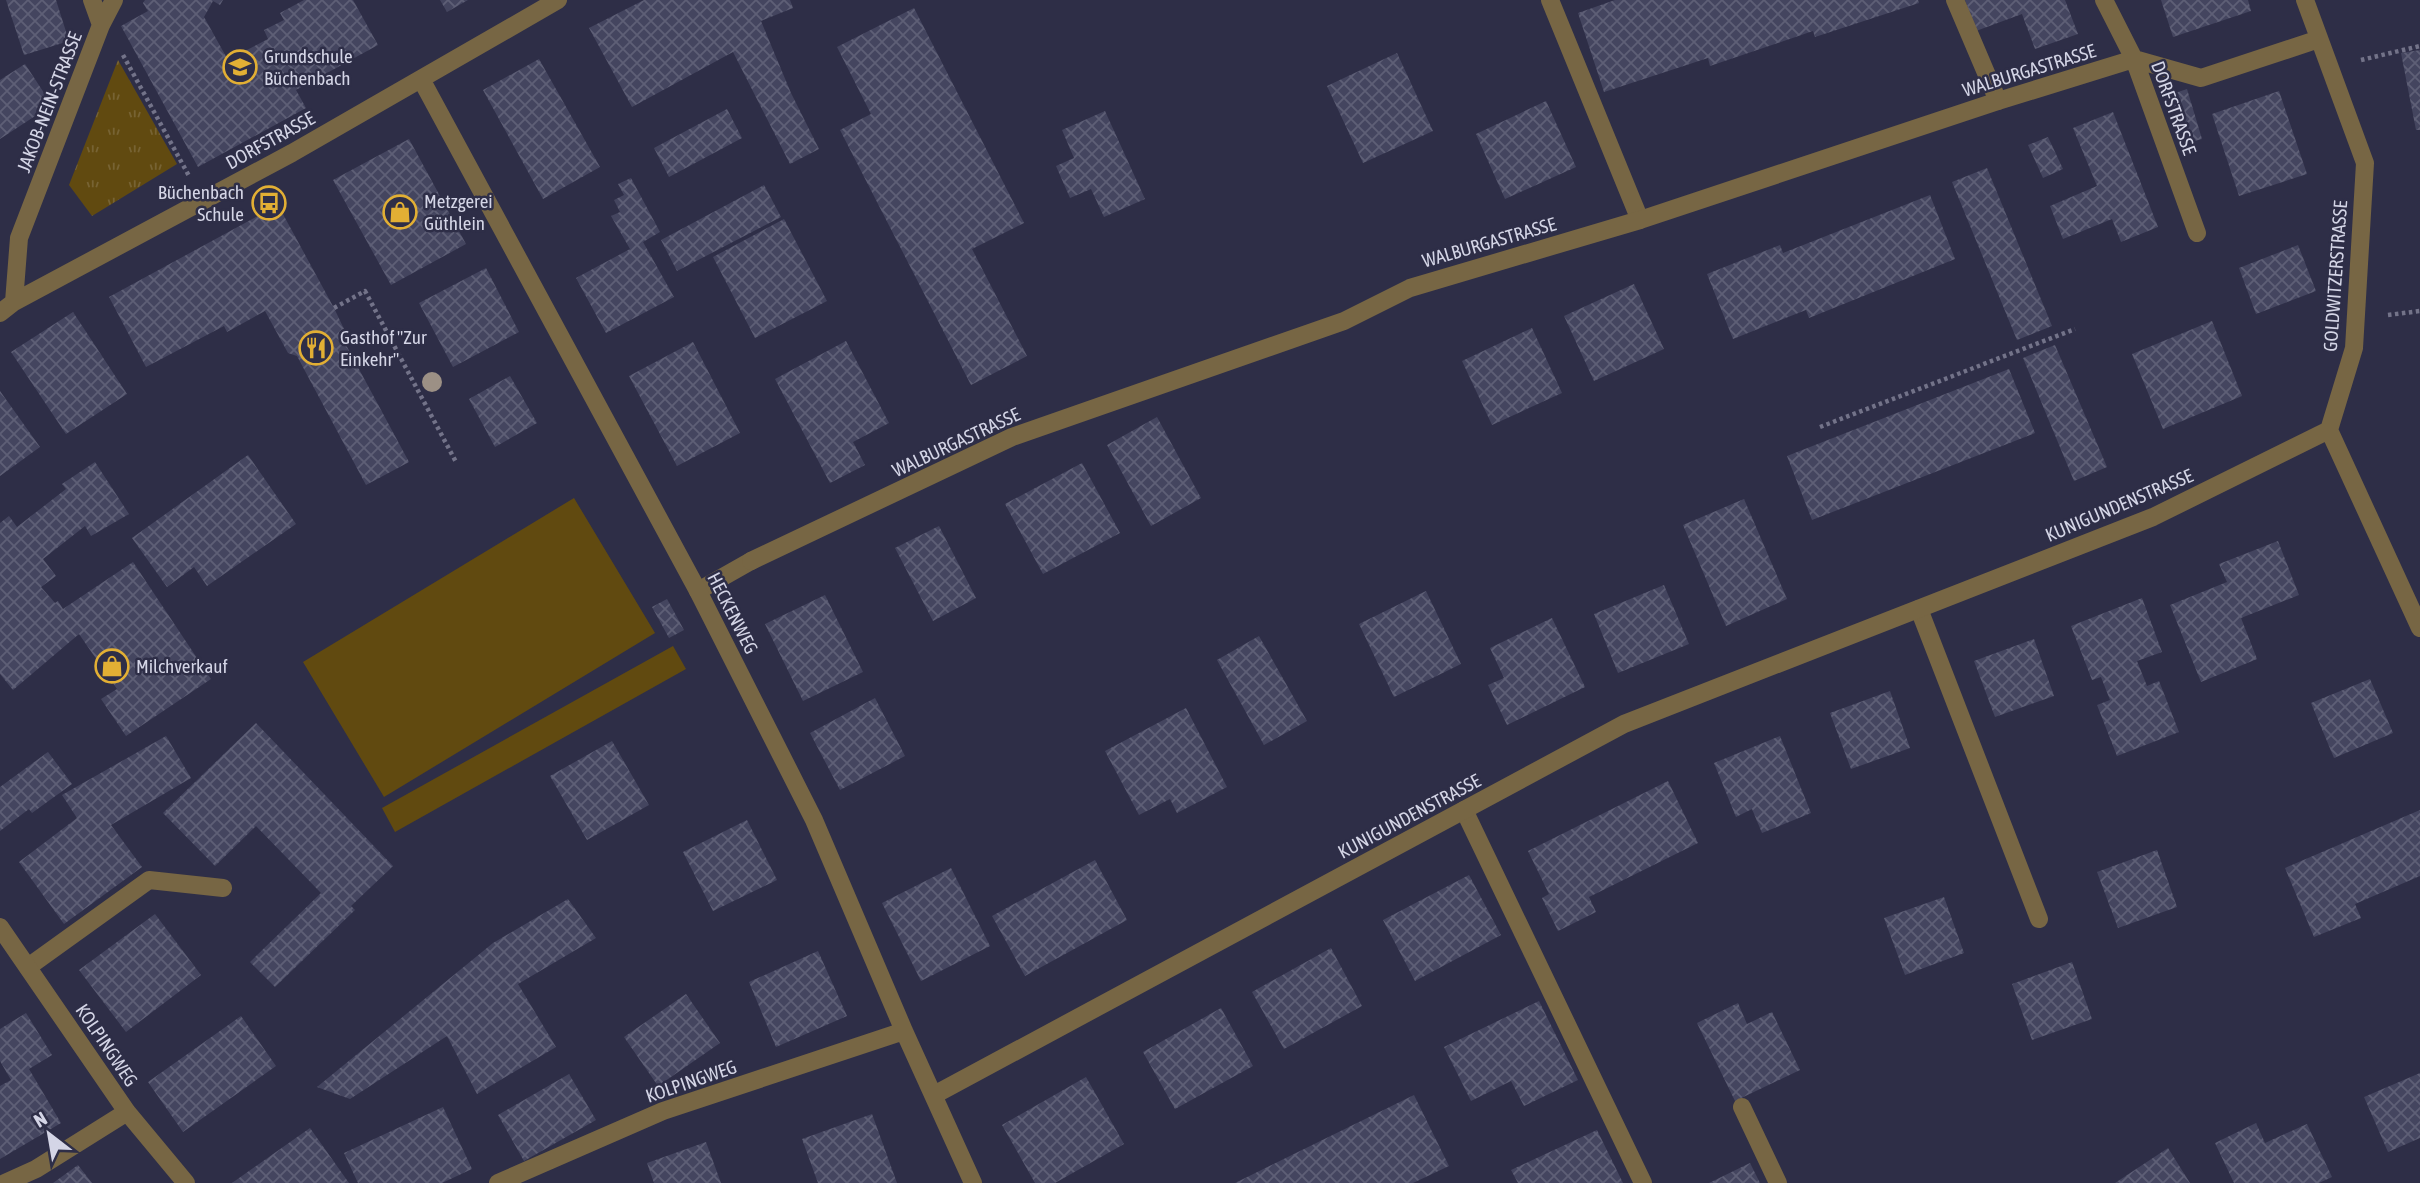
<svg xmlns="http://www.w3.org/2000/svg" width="2420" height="1183" font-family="'Asap Condensed',sans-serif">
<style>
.grass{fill:#614a10}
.park{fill:url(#park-tufts)}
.building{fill:url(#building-cross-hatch)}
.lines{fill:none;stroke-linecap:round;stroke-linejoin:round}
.path{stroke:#737389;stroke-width:4.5;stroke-dasharray:3.5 3.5;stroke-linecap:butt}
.service{stroke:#764;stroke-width:18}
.minor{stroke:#764;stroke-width:18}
.tree{fill:#9c9085}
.labels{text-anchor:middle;stroke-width:5;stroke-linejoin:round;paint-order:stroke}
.poi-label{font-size:19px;fill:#d4d5e6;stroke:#2e2e47;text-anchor:start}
.street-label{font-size:19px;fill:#d4d5e6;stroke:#2e2e47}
</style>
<defs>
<pattern id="park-tufts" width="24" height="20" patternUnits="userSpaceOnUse" patternTransform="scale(1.75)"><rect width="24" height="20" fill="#614a10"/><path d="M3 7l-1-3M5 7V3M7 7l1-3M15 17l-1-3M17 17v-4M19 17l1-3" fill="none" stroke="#776333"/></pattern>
<pattern id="building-cross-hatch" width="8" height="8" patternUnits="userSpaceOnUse" patternTransform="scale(1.75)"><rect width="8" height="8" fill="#44455f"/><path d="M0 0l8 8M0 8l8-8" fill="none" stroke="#5e5f76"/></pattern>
</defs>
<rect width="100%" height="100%" fill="#2e2e47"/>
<path class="grass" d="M574,498L655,633L384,797L303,662Z
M673,646L686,669L395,832L382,808Z"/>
<path class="park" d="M118,60L177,164L92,216L69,185Z"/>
<path class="building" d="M6,0H56L69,41L24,55Z
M145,0H223L220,5L213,1L204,17L228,60L268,39L264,30L284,20L280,13L304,0H353L378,45L296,90L306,108L198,167L121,26L148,11L143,3Z
M440,0H468L447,12Z
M644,0H790L793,8L761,21L791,93L819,149L790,164L733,52L632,107L589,28Z
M1615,0H1918L1919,3L1815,37L1813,31L1710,66L1708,58L1604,92L1578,13Z
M1965,0H2065L2078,34L2035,49L2022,14L1976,31Z
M2161,0H2248L2251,11L2173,37Z
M914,8L1024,223L972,249L1027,356L971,385L840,130L871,114L837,47Z
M2420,50V130H2416L2401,53Z
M1397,53L1433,131L1363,163L1327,86Z
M539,59L600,167L543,199L483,90Z
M25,64L52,105L0,139V80Z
M2187,89L2202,139L2183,144L2169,95Z
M2279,91L2307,174L2239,196L2212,114Z
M1546,101L1576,167L1505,199L1476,134Z
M727,109L742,138L669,177L654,148Z
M1105,111L1145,199L1104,217L1091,189L1070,198L1056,166L1074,158L1062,130Z
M2113,112L2158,227L2121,242L2112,219L2063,239L2050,206L2097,186L2073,128Z
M2048,137L2063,169L2043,178L2028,145Z
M409,139L466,244L391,285L333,180Z
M1987,168L2052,326L2017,340L1952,182Z
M631,178L660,232L643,242L674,297L606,333L576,278L630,249L611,216L620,212L614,200L624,195L618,184Z
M764,185L781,217L677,271L661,240Z
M1930,195L1955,259L1809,318L1806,310L1733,339L1707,274L1780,245L1783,253Z
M278,205L334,308L344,329L339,332L409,462L366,485L297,356L288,353L265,311L227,332L224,326L146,367L109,297Z
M784,219L827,301L755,338L713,257Z
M2298,245L2316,291L2256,314L2239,268Z
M486,268L519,332L453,367L419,303Z
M1634,284L1664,349L1594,381L1564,316Z
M73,312L127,394L66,434L11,352Z
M2212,321L2242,396L2163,429L2132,354Z
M1532,328L1562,393L1492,425L1462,361Z
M846,341L889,423L853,442L865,465L830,483L775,379Z
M693,342L740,433L677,466L629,376Z
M2055,345L2107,467L2074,481L2023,358Z
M2009,369L2035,433L1812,520L1787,456Z
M510,376L537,423L495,447L469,399Z
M0,391L40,447L0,476Z
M1157,417L1201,498L1151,526L1107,445Z
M248,455L296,524L207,586L194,567L167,587L132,538Z
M95,462L129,514L91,536L85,526L43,559L56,576L41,587L55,603L58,601L63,609L133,562L211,679L126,736L101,699L117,689L79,634L13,690L0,674V523L9,516L17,527L66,489L62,484Z
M1082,463L1120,533L1043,574L1005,504Z
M1744,499L1787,599L1726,626L1683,525Z
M939,526L976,598L933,621L895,548Z
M2278,541L2299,595L2241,618L2257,659L2201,682L2170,605L2227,582L2219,564Z
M1664,585L1689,644L1618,673L1594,614Z
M1426,591L1461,664L1394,697L1359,624Z
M825,595L863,672L803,701L765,624Z
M2142,598L2162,652L2137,661L2147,686L2159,681L2179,732L2117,756L2097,705L2110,700L2101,677L2092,680L2071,626Z
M667,599L684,630L669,638L652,607Z
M1552,618L1585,687L1507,725L1488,685L1504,678L1490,648Z
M1259,636L1307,721L1264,745L1217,660Z
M2034,639L2054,696L1995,717L1974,661Z
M2370,679L2393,733L2334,758L2311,703Z
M1890,691L1910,748L1851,769L1830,713Z
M875,698L905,756L840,790L810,733Z
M1186,708L1227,787L1177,813L1170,799L1139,815L1105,751Z
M256,723L393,866L351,906L355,910L275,987L250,962L321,893L256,826L215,866L163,813Z
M166,736L191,778L111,825L142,867L64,924L19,862L77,818L62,795Z
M1780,736L1811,813L1762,833L1752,809L1736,817L1714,763Z
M612,741L649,805L587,840L550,776Z
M48,752L72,784L32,813L29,809L0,831V787Z
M1668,781L1698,843L1589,897L1596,912L1558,931L1542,898L1549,894L1528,851Z
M2420,810V876L2355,904L2361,918L2314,937L2285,868Z
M747,820L777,880L713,911L683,852Z
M2157,850L2177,907L2118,928L2097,872Z
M1095,860L1127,920L1025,976L992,916Z
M951,868L990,946L921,981L882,903Z
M1469,875L1501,935L1415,981L1383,920Z
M1944,897L1964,953L1905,975L1884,918Z
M568,899L596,938L518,984L556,1047L477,1094L447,1036L350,1099L317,1087L493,943Z
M155,914L201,975L126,1032L79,970Z
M1331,948L1362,1006L1284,1049L1252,992Z
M818,951L847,1016L776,1047L749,982Z
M2072,962L2092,1019L2032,1040L2012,984Z
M686,994L720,1043L658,1086L624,1037Z
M1539,1001L1578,1080L1524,1106L1511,1081L1471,1101L1444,1047Z
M1738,1003L1747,1024L1772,1012L1800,1070L1735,1101L1697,1023Z
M1221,1008L1253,1066L1175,1109L1143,1052Z
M26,1013L52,1055L29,1069L61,1123L0,1159V1086L11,1080L0,1061V1029Z
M241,1016L276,1066L183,1132L148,1082Z
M2420,1073V1138L2388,1152L2364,1097Z
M569,1074L596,1120L524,1161L498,1115Z
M1086,1077L1124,1144L1055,1183H1035L1002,1125Z
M1414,1095L1449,1166L1413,1183H1235Z
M443,1107L472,1169L442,1183H358L344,1153Z
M872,1114L897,1183H818L802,1139Z
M2256,1123L2265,1143L2307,1124L2332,1177L2319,1183H2234L2215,1143Z
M310,1128L349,1183H232Z
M1597,1130L1623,1183H1518L1511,1170Z
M706,1142L721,1183H654L647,1163Z
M2168,1148L2190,1183H2115Z
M1750,1163L1760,1183H1709Z
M78,1165L92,1183H53Z"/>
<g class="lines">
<path class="path" d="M123,55L189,176
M2361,60L2420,46
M334,308L365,291L456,462
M2388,315L2420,311
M1820,427L2075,329"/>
<path class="service" d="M1550,0L1640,220
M1955,0L1998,101
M698,591L751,561
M1919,609L2039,919
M1464,810L1643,1183
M28,967L149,880L223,888
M1742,1107L1778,1183"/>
<path class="minor" d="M92,0L101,25
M2104,0L2134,59L2197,233
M2305,0L2365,163L2354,348L2329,430L2420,628
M421,79L698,591L814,820L904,1031L973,1183
M14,302L19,238L101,25L114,0
M0,313L14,302L292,153L558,0
M751,561L1012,437L1344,321L1410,288L1640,220L1998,101L2134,59L2201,78L2319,39
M0,927L127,1112L186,1183
M934,1095L1624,724L2153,517L2329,430
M5,1183L36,1169L127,1112
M498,1183L663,1111L904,1031"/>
</g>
<circle class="tree" cx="432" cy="382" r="10"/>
<defs>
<symbol id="school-ring" viewBox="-11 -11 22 22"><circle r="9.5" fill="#2e2e47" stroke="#e2af34" stroke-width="1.5"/><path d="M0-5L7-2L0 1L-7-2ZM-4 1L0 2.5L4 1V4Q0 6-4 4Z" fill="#e2af34"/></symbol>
<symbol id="bus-ring" viewBox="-11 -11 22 22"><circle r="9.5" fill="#2e2e47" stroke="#e2af34" stroke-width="1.5"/><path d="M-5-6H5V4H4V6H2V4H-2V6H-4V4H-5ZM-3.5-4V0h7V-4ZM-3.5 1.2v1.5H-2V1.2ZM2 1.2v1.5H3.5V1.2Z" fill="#e2af34"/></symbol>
<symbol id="shop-ring" viewBox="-11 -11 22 22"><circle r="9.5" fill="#2e2e47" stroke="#e2af34" stroke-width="1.5"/><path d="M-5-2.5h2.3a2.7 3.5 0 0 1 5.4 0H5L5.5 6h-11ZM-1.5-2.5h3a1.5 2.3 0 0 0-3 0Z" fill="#e2af34"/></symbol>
<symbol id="restaurant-ring" viewBox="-11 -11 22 22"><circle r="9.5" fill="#2e2e47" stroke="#e2af34" stroke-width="1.5"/><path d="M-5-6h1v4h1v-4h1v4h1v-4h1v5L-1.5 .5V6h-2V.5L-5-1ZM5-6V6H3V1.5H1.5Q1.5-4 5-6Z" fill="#e2af34"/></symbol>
</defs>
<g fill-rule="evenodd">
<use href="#school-ring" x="221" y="48" width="38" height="38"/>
<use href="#bus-ring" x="250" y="184" width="38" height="38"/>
<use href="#shop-ring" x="381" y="193" width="38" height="38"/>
<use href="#restaurant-ring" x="297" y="329" width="38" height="38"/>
<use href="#shop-ring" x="93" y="647" width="38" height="38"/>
</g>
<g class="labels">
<g class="poi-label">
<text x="264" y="63">Grundschule<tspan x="264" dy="22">Büchenbach</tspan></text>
<text x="244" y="199" text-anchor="end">Büchenbach<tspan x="244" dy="22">Schule</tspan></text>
<text x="424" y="208">Metzgerei<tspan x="424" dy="22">Güthlein</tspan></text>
<text x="340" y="344">Gasthof "Zur<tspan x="340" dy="22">Einkehr"</tspan></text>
<text x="136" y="673">Milchverkauf</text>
</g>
<g class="street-label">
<text transform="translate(2029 70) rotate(-17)" y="7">WALBURGASTRASSE</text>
<text transform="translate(49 102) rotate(-69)" y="7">JAKOB-NEIN-STRASSE</text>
<text transform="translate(2174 108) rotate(70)" y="7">DORFSTRASSE</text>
<text transform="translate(270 140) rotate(-29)" y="7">DORFSTRASSE</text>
<text transform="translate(1489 242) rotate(-16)" y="7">WALBURGASTRASSE</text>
<text transform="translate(2335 276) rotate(-86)" y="7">GOLDWITZERSTRASSE</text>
<text transform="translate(956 442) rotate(-25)" y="7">WALBURGASTRASSE</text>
<text transform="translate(2119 505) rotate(-23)" y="7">KUNIGUNDENSTRASSE</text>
<text transform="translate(733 613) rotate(63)" y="7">HECKENWEG</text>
<text transform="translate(1409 816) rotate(-28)" y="7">KUNIGUNDENSTRASSE</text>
<text transform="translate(107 1045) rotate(56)" y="7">KOLPINGWEG</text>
<text transform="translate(691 1081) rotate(-19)" y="7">KOLPINGWEG</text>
</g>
</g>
<g transform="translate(49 1134) rotate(329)" stroke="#2e2e47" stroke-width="5" paint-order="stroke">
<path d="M0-5L12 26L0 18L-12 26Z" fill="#d4d5e6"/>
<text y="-10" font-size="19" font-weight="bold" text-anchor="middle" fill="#d4d5e6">N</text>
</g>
</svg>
